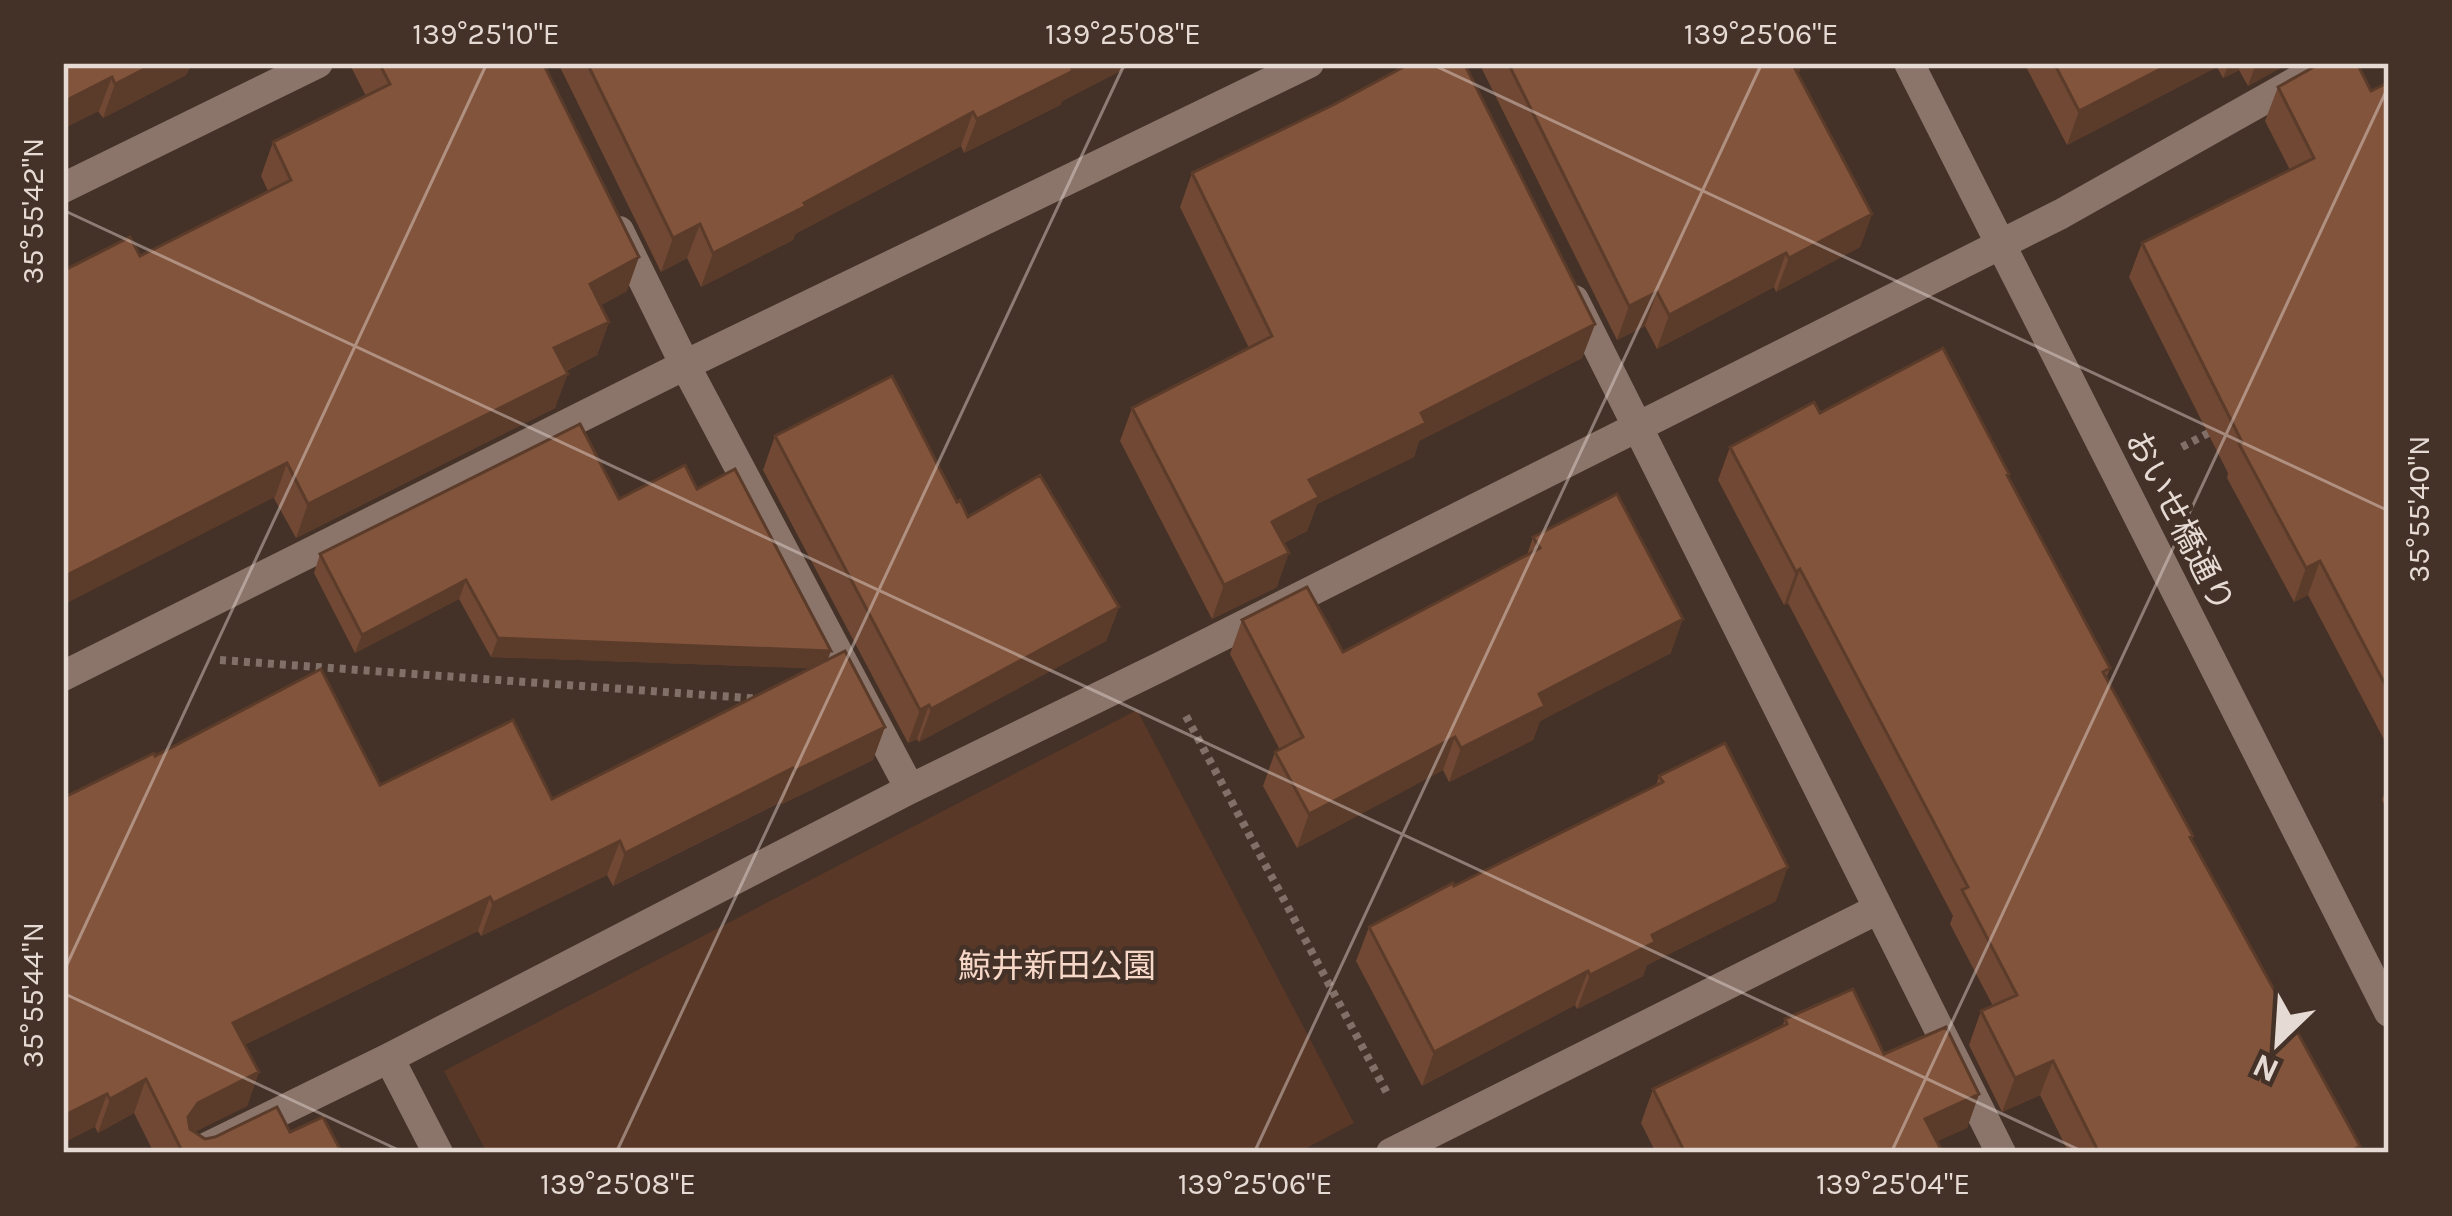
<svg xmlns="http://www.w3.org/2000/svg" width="2452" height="1216" font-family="Karla,'Noto Sans JP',sans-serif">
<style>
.green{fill:#5a3827}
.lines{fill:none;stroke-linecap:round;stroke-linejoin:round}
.path{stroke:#817068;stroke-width:8;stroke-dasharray:6 6;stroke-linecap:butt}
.minor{stroke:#8b756a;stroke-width:30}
.wall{fill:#704834}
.shaded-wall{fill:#5b3b2a}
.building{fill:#82543c;stroke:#5b3b2a;stroke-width:3}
.ticks{fill:none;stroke:#e6dad4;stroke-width:3;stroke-opacity:0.45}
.labels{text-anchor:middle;stroke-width:9;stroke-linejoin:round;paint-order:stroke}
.street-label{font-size:33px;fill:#e6dad4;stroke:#443127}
.park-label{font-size:33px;fill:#f7d7c8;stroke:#443127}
.neatline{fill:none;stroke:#e6dad4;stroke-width:4.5}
.ticks-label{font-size:30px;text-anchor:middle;fill:#e6dad4}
</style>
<rect width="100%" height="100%" fill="#443127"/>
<path class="green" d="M1137,710L1354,1123L1297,1153H487L444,1071Z"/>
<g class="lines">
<path class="path" d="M2182,447L2214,430
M220,660L762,699
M1186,716L1388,1095"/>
<path class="minor" d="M1909,63L2389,1012
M63,188L318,63
M619,231L685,365L910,789
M1574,300L2001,1153
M63,676L685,365L1309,63
M389,1058L438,1153
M195,1153L389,1058L910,789L1160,667L2061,214L2329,63
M1391,1153L1878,909"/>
</g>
<path class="wall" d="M63,63L189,69L186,75L103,118Z
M349,63H543L627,291L601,305L609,322L597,355L566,371L555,408L296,538L140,256L268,191L261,176L273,142L366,96Z
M558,63H1136L1062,101L1060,105L964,153L961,146L795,234L793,240L701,287L687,258L661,272Z
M1479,63H1802L1798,75L1872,214L1860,247L1776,292L1774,287L1657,349L1645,326L1617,340Z
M2024,63H2289L2248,86L2239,70L2223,78L2217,67L2067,145Z
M2389,82V749L2308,595L2294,602L2227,478L2228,473L2129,277L2142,243L2290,170L2265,121L2278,87L2371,91Z
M1192,173L1595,324L1582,358L1419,441L1414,457L1317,504L1307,531L1284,543L1277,587L1212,619L1120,441L1132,408L1249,348L1180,207Z
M1820,413L2009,474L2008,477L2110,668L2106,679L2357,1153H2069L2040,1095L2002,1112L1969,1045L1981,1011L1993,1006L1950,924L1953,916L1788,603L1784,605L1718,480L1730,447Z
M775,436L957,502L968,517L1119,607L1106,641L919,742L917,739L908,743L763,470Z
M697,489L827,660L873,760L782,804L781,802L613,886L607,875L481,936L478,931L244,1045L259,1072L247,1106L194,1132L205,1139L290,1132L342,1153H154L134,1113L98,1133L95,1127L155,756L380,785L552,799L811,668L491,657L459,599L355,653L314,573L320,554L619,499Z
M1533,537L1671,653L1540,721L1533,740L1449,782L1443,770L1297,848L1263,786L1275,752L1280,750L1230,654L1242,620L1343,652L1527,555Z
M1659,776L1776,901L1647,965L1643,976L1577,1009L1575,1005L1422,1086L1356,961L1369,927L1656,786Z
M2389,779V813L2382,800Z
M1785,1019L1884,1054L1979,1094L1967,1128L1937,1141L1943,1153H1656L1641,1123L1653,1089L1782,1027Z"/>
<path class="shaded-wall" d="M156,63H199L189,69L186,75L103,118L115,84Z
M1083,63H1136L1062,101L1060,105L964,153L977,119Z
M1783,63H1802L1798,76Z
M2172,63H2219L2217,67L2067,145L2079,111Z
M2229,63H2242L2239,70L2223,78Z
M2256,63H2289L2248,86Z
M112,77L99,111L63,129V102Z
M973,112L961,146L795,234L793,240L701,287L713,253Z
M1872,214L1860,247L1776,292L1789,258Z
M700,224L687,258L661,272L673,238Z
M1786,253L1774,287L1657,349L1669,315Z
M639,257L627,291L578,318L590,284Z
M1657,292L1645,326L1617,340L1629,306Z
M609,322L597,355L542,382L554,348Z
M1595,324L1582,358L1419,441L1414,457L1317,504L1307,531L1260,555L1272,522L1309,480L1421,413Z
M568,374L555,408L296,538L308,504Z
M287,463L275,497L63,605V577Z
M1289,553L1277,587L1212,619L1224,585Z
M2320,561L2308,595L2294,602L2306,568Z
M1800,569L1788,603L1784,605L1796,572Z
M466,580L459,599L355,653L362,635Z
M1119,607L1106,641L919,742L931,709Z
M1683,619L1671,653L1540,721L1533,740L1449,782L1461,748L1539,694Z
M498,638L831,651L824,669L491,657Z
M929,705L917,739L908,743L920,710Z
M885,727L873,760L782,804L795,771Z
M1455,737L1443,770L1297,848L1309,814Z
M793,768L781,802L613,886L625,853Z
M620,841L607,875L481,936L493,903Z
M1788,867L1776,901L1647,965L1643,976L1577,1009L1590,975L1652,935Z
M490,897L478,931L221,1056L233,1023Z
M1588,971L1575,1005L1422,1086L1434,1052Z
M2053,1061L2040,1095L2002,1112L2015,1078Z
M259,1072L247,1106L185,1136L188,1117L198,1103Z
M146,1079L134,1113L98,1133L110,1099Z
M107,1094L95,1127L63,1143V1116Z
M1979,1094L1967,1128L1912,1153L1925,1119Z"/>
<path class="building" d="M63,63H156L115,84L112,77L63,102Z
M379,63H543L639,257L590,284L609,322L554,348L568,374L308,504L287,463L63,577V271L130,237L140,256L291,180L273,142L390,84Z
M587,63H1083L1072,69L1073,71L977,119L973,112L804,203L806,206L713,253L700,224L673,238Z
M1411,63H1464L1595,324L1421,413L1426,423L1309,480L1319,497L1272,522L1289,553L1224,585L1132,408L1272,336L1192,173L1333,105Z
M1508,63H1792L1872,214L1789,258L1786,253L1669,315L1657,292L1629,306Z
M2054,63H2172L2079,111Z
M2321,63H2357L2371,91L2389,82V692L2320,561L2306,568L2239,444L2242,442L2142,243L2314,158L2278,87Z
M1943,348L2009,474L2007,475L2110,668L2103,672L2193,836L2190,837L2360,1146L2347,1153H2099L2053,1061L2015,1078L1981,1011L2017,995L1962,890L1968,887L1800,569L1796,572L1730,447L1814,402L1820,413Z
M892,376L957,502L960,500L968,517L1040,475L1119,607L931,709L929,705L920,710L775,436Z
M580,424L619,499L685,465L697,489L735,469L831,651L498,638L466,580L362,635L320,554Z
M1617,494L1683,619L1539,694L1545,706L1461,748L1455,737L1309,814L1275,752L1303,737L1242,620L1307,587L1343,652L1540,548L1533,537Z
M845,651L885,727L795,771L793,768L625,853L620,841L493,903L490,897L233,1023L259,1072L198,1103L188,1117L190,1129L205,1139L215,1137L277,1107L290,1132L323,1117L342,1153H183L146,1079L110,1099L107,1094L63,1116V798L154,753L155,756L321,669L380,785L513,720L552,799Z
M1725,743L1788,867L1652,935L1655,942L1590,975L1588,971L1434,1052L1369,927L1453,883L1454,886L1663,782L1659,776Z
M1853,989L1884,1054L1946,1027L1979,1094L1925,1119L1943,1153H1685L1653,1089L1787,1024L1785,1019Z"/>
<path class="ticks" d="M1429,63L2389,511M63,210L2086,1153M63,973L487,63M63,993L405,1153M616,1153L1125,63M1254,1153L1762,63M1891,1153L2389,85"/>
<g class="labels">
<g class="street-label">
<text transform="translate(2181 521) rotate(63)" y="12">おいせ橋通り</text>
</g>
<g class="park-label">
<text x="1057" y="977">鯨井新田公園</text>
</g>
</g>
<rect width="2452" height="1216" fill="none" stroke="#443127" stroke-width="132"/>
<g transform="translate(2278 1042) rotate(205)" stroke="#443127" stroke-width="9" paint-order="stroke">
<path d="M0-9L21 45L0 30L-21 45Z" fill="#e6dad4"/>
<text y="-18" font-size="33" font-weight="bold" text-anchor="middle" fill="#e6dad4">N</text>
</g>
<rect x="66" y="66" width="2320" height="1084" class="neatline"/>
<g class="ticks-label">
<text x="486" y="44">139°25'10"E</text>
<text x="1123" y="44">139°25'08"E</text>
<text x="1761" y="44">139°25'06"E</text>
<text transform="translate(33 211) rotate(-90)" y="10">35°55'42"N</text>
<text transform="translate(2419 509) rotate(-90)" y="10">35°55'40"N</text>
<text transform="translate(33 995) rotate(-90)" y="10">35°55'44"N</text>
<text x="618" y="1194">139°25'08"E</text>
<text x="1255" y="1194">139°25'06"E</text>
<text x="1893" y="1194">139°25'04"E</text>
</g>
</svg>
